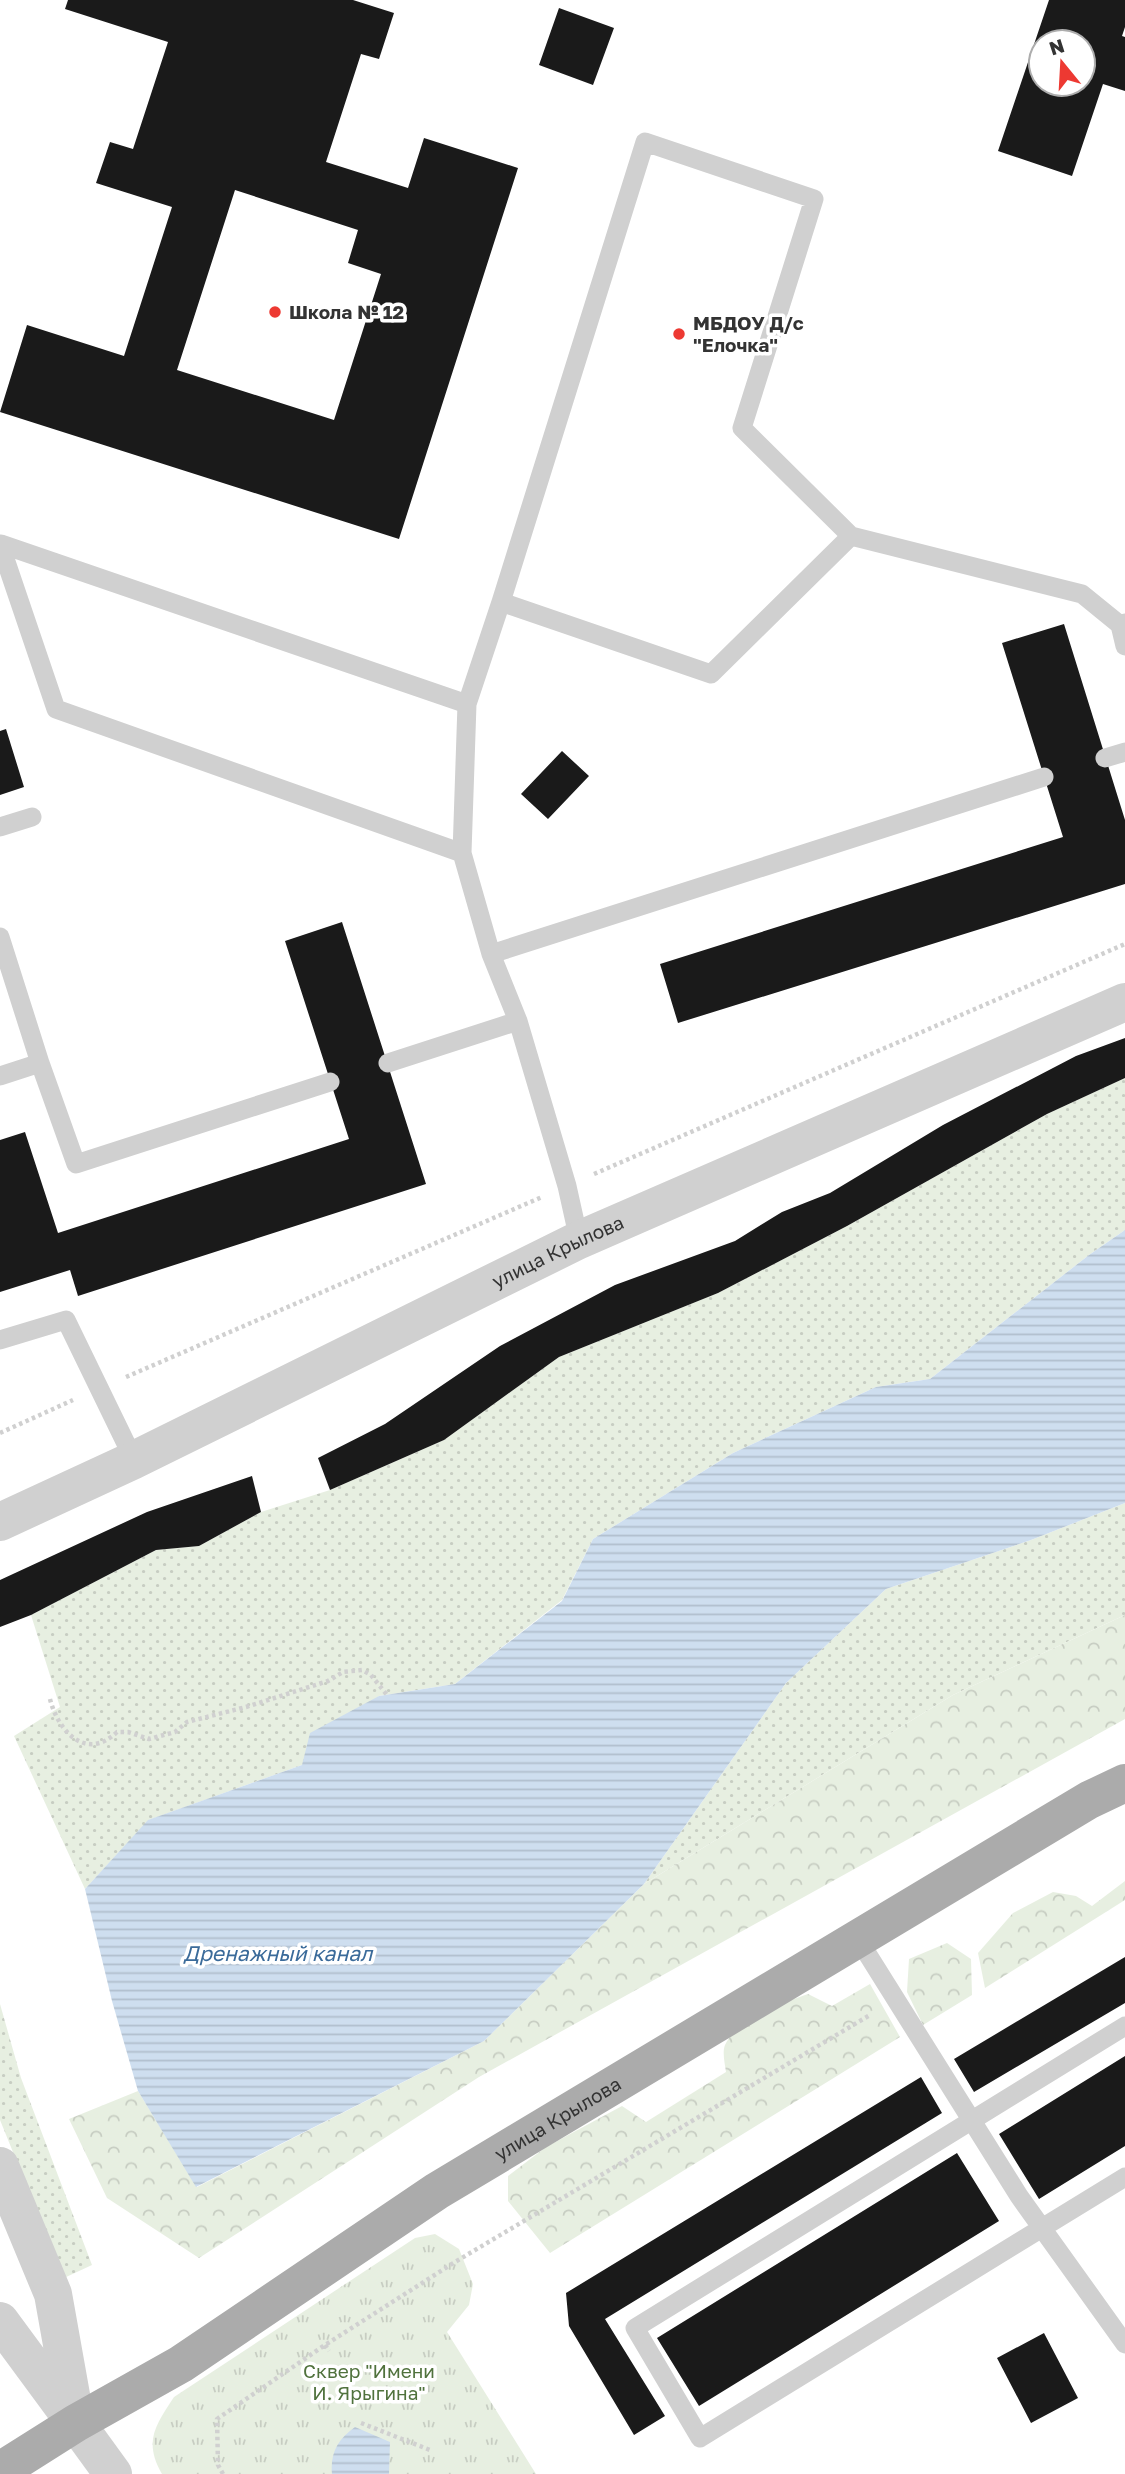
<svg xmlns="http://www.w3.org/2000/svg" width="1125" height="2474" font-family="'Golos Text',sans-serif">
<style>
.grass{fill:url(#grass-dots)}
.forest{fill:url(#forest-crowns)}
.park{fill:url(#park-tufts)}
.water{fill:url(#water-rules)}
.building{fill:#1a1a1a;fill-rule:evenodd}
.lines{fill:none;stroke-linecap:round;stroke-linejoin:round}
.path{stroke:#d0d0d0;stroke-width:4.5;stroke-dasharray:3.5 3.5;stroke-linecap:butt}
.service{stroke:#d0d0d0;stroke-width:19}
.minor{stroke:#d0d0d0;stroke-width:38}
.tertiary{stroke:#d0d0d0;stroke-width:38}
.primary{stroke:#ababab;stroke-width:38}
.poi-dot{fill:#ed3932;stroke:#fff;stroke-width:2.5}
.labels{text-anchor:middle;stroke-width:7;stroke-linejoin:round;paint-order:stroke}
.poi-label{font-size:19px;font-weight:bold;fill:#333;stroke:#fff;text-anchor:start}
.street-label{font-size:19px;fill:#333;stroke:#fff}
.park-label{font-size:19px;fill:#50723d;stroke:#fff}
.water-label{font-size:21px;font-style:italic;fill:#3b6b9a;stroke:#fff}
</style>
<defs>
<pattern id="grass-dots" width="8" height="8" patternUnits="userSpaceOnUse" patternTransform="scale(1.75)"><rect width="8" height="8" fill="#e7efe1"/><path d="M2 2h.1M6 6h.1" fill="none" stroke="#c7cdc2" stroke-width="1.8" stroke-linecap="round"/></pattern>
<pattern id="forest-crowns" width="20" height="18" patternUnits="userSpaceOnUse" patternTransform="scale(1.75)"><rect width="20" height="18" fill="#e7efe1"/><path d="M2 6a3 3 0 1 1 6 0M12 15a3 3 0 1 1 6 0" fill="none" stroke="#c7cdc2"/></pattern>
<pattern id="park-tufts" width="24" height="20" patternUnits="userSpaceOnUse" patternTransform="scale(1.75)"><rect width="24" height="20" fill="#e7efe1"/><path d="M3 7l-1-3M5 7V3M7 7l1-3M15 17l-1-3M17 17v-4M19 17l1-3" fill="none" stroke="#c7cdc2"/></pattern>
<pattern id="water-rules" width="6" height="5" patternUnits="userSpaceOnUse" patternTransform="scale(1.75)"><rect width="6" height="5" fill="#cedeef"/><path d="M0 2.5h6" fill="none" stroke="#b1bfcd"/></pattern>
</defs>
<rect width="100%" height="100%" fill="#fff"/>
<path class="grass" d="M1125,1078V1230L1089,1255L930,1379L876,1387L733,1453L593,1539L562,1600L455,1684L379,1696L302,1765L149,1820L85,1889L14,1736L60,1707L31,1615L156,1550L199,1546L261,1512L330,1490L444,1440L559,1357L718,1293L847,1226L1047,1114Z
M1125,1503V1615L953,1695L644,1884L786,1683L886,1589L1031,1540Z
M0,2004L21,2078L92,2265L64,2278L0,2120Z"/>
<path class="forest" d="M1125,1615V1719L479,2077L199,2258L107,2198L69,2119L138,2091L197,2187L484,2041L644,1884L953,1695Z
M1125,1881V1900L985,1988L978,1953L1013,1913L1053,1892L1076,1896L1092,1906Z
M947,1943L971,1959L972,1995L923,2025L907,1992L909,1959Z
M870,1984L900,2037L550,2253L508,2201V2176L546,2147L622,2106L646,2122L726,2072C725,2064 722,2052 725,2045C738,2018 782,2003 808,1994L832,2006Z"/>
<path class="park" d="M435,2234L459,2249L473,2284L469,2305L447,2332L536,2474H162C143,2441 156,2425 174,2397L415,2238Z"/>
<path class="water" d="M1125,1230V1503L1031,1540L886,1589L786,1683L644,1884L484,2041L196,2187L138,2091L112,2001L85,1889L148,1820L302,1765L310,1733L379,1696L455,1684L562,1601L593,1539L733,1453L876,1387L930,1379L1089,1255Z
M355,2427L390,2442L389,2474H332C330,2453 338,2439 355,2427Z"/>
<path class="building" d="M68,0H353L394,13L379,59L361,54L326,162L408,188L424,138L518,168L399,539L0,412L27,325L124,356L172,207L96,183L110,142L133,149L168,42L65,9ZM235,190L358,230L348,263L381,274L334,420L177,370Z
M1049,0H1125V27L1122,36L1125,37V91L1103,84L1072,176L998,151ZM1041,42H1083V84H1041Z
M559,8L614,28L593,85L539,65Z
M1064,624L1125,820V884L678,1023L660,964L1063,837L1002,643Z
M6,729L24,787L0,795V731Z
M562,751L589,776L548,819L521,794Z
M342,922L426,1184L78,1296L70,1270L0,1292V1140L25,1132L58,1233L349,1139L285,941Z
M1125,1038V1078L1047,1114L847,1226L718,1293L559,1357L444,1440L330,1490L318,1458L385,1424L500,1346L615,1285L735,1241L782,1212L830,1193L943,1125L1076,1056Z
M252,1476L261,1512L199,1546L156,1550L31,1615L0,1627V1580L147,1512Z
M1125,1957V2003L974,2092L954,2059Z
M1125,2056V2146L1039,2199L999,2134Z
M921,2077L942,2113L605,2319L665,2416L634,2435L569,2326L566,2293Z
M957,2153L999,2221L699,2406L657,2338Z
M1044,2333L1078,2398L1031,2423L997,2358Z"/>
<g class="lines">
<path class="path" d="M594,1174L1125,944
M126,1377L542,1197
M0,1433L73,1400
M50,1699C58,1731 86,1762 117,1732H128L149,1739L175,1732L187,1722L246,1707L328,1681L343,1672L362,1670L371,1675L387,1695
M325,2345L329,2351
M361,2423L430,2450
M223,2474L218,2465L217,2419L325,2345L455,2262L870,2015"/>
<path class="service" d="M851,536L742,428L814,199L645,142L501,602L711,674L851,536L1082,594L1120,625
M0,544L56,709L462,853
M1,544L467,704
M501,602L467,704L462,853L491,954L518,1021L567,1186L579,1240
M1125,623L1120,625L1125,646
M1105,758L1125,752
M0,827L32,817
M0,937L40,1063L0,1076
M491,954L1044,777
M40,1063L76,1164L330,1082
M388,1063L518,1021
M0,1340L66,1320L134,1460
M858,1939L1019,2196L1125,2344
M1125,2026L635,2328L700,2438L1125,2177"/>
<g class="minor">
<path id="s1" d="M0,1522L134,1460L579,1240L1125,1002"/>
<path d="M76,2423L113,2474"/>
</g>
<path class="tertiary" d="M0,2166L53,2294L76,2423
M0,2321L70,2416"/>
<path class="primary" id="s2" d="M0,2471L76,2423L181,2364L437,2191L1089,1800L1125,1783"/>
</g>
<g class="poi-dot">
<circle cx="275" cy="312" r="7"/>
<circle cx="679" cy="334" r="7"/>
</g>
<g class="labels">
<g class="poi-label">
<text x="289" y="319">Школа № 12</text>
<text x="693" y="330">МБДОУ Д/с<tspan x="693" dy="22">"Елочка"</tspan></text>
</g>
<g class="street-label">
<text dy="7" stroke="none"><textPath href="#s1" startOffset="620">улица Крылова</textPath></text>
<text dy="7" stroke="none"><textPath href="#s2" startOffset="660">улица Крылова</textPath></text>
</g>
<g class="park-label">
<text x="369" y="2378">Сквер "Имени<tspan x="369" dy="22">И. Ярыгина"</tspan></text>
</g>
<g class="water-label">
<text x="278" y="1961">Дренажный канал</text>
</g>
</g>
<g transform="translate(1062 63) rotate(342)"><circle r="33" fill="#ffffff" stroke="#adadad" stroke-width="2"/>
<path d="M0-5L12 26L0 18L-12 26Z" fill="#ed3932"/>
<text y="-10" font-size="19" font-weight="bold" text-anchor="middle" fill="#333333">N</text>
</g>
</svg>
